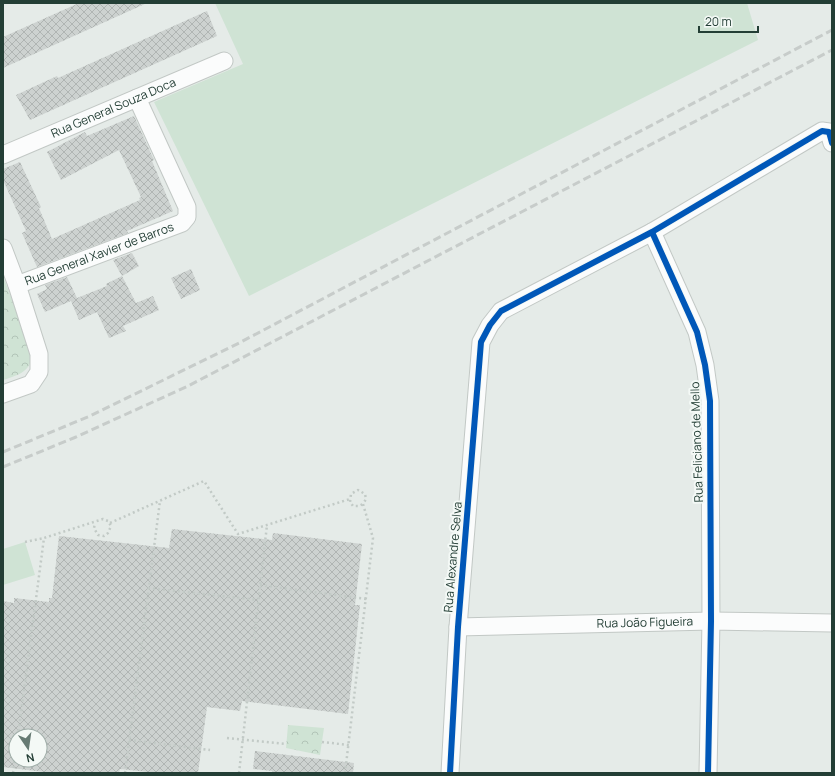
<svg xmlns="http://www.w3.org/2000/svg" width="835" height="776" font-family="Manrope,sans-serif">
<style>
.grass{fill:#cfe3d4}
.forest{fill:url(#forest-crowns)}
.building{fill:url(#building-cross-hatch);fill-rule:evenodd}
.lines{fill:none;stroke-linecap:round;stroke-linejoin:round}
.minor-casing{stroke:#c2c8c5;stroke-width:19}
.path{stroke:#c2cac6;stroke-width:2.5;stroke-dasharray:2 3;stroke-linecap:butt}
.minor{stroke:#fbfcfc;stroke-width:17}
.rail{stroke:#c7ccca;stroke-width:3;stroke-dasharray:8 4;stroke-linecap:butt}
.cycleway-casing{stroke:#f4f9f6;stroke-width:8}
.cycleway{stroke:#0057b8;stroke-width:6}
.labels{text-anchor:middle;stroke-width:4;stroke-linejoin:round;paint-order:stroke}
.street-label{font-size:12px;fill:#233e35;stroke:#f4f9f6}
</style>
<defs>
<pattern id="forest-crowns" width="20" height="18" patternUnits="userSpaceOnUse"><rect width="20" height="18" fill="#cfe3d4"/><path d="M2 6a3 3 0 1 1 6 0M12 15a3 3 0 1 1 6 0" fill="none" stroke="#b1c4b7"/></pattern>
<pattern id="building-cross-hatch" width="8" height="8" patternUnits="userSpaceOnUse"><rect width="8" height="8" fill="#cdd2d0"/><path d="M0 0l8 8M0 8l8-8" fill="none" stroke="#b0b5b3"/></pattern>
</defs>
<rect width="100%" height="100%" fill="#e5ebe8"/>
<path class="grass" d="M215,3H747L758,40L249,296L154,102L243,64Z
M25,542L35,575L3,585V549Z"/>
<path class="forest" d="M3,276L32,351C33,371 19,375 3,380Z
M288,725L324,728L320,755L286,748Z"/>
<path class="building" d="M79,3H147L3,68V37Z
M207,11L217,36L30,120L16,95L57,76L58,78Z
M134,116L154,160L152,161L173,211L127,231L128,233L37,267L22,233L26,231L3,180V169L20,162L41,207L39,208L52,239L140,200L139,198L141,197L119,150L61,180L47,152L85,132L87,136Z
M132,253L139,266L122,276L113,260Z
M191,269L200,290L181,299L171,278Z
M122,276L136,303L153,296L159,310L123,326L126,331L109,338L97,312L79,320L71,301L45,312L37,294L47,289L45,285L67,277L77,298L107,286L106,284Z
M172,529L272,540L273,533L362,544L355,605H360L348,714L242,701L240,711L207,707L198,773H157L120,769L119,773H52L3,767V601L14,603V598L49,602V598H52L59,536L169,548ZM16,736H40V760H16Z
M255,751L354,763L353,773H272V771L253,769Z"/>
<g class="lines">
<defs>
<g id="minor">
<path id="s1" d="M3,155L224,61"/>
<path d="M652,232L697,332L705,365L710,401L711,621L708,773"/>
<path d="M3,248L17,285L39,354V372L31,384L3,394"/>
<path id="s2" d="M17,285L182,223L187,217V207L137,98"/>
<path id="s3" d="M458,627L711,621L832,623"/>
<path d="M450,773L458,627L481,342L490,325L501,311L652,232L822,131L829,132L832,143"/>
</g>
</defs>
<use href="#minor" class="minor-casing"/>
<path class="path" d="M110,523L204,481L238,534L350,499
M25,542L44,538
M260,585L366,599
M148,588L258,600
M18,736L44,538L103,519L108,521L111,526L108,533L104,536L98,535L94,528L95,523
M227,738L286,744
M129,740L210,750
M322,742L349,745
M13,773L16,752
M125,773L160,501
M239,773L267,525
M345,773L373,538L363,504L366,499L365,494L358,490L351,494L350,502L353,506H359L363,504"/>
<use href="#minor" class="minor"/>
<path class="rail" d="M3,452L90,416L239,343L832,30
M3,467L76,437L188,386L832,50"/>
<defs>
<path id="cycleway" d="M652,232L697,332L705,365L710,401L711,621L708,773
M450,773L458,627L481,342L490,325L501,311L652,232L822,131L829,132L832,143"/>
</defs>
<use href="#cycleway" class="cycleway-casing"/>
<use href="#cycleway" class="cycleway"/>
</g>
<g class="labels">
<g class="street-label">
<text dy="4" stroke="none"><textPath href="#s1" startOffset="120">Rua General Souza Doca</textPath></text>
<text dy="4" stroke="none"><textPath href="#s2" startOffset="88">Rua General Xavier de Barros</textPath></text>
<text transform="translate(697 442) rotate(-92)" y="4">Rua Feliciano de Mello</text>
<text transform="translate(453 557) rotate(-85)" y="4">Rua Alexandre Selva</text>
<text dy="4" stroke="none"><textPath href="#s3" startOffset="187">Rua João Figueira</textPath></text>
</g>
</g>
<rect width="835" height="776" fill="none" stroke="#233e35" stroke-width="8"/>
<g transform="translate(28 748) rotate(167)"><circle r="19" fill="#f4f9f6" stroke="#a0aea9"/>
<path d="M0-3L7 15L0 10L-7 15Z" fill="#677b74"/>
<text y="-6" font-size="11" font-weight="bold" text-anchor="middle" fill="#233e35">N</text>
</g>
<path d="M699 26v6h59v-6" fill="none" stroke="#233e35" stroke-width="2"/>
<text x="705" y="26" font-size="12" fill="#233e35" stroke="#f4f9f6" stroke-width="3" paint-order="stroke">20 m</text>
</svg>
